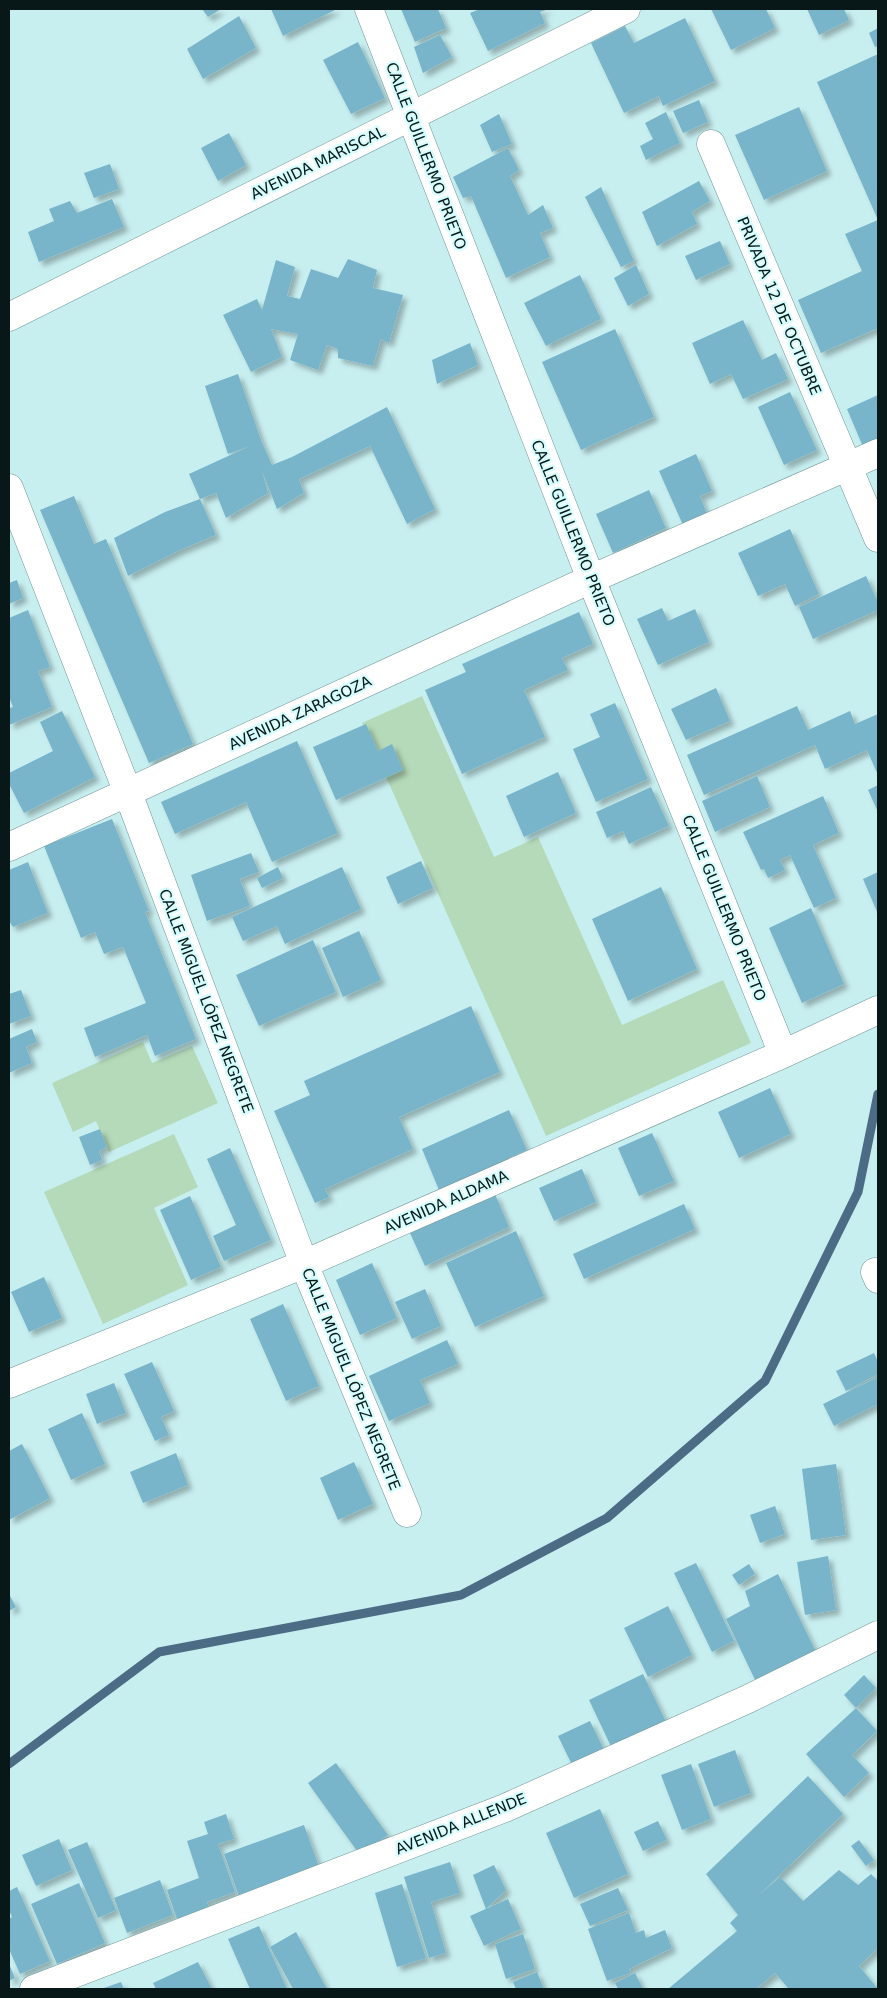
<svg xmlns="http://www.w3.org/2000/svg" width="887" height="1998" font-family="'DejaVu Sans',sans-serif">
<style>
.green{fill:#b4dab9}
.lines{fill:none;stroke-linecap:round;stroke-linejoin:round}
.stream{stroke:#4c6c85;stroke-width:9}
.building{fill:#78b5ca;filter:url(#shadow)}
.minor-casing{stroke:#709696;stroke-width:29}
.minor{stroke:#fff;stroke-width:28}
.labels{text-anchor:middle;stroke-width:4.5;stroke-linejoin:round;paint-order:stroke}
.street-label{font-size:15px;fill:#081717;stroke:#d5fdfd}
</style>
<defs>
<filter id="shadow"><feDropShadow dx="4.5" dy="4.5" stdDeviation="2.5" flood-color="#0004"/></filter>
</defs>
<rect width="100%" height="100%" fill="#c8eff0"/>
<path class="green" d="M422,696L494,857L538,837L622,1025L723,980L751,1043L546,1136L362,723Z
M143,1042L152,1063L192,1046L218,1103L109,1152L96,1121L73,1132L52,1083Z
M174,1134L198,1187L154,1208L188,1285L103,1324L44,1192Z"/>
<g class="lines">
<path class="stream" d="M9,1764L159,1652L461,1595L607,1518L765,1381L858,1192L878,1094"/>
</g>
<path class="building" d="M202,9H221L208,17Z
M271,9H337L283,36Z
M401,9H438L446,28L415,42Z
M480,9H549L540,12L545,23L488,51L470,13Z
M711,9H766L775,28L731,50Z
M807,9H844L849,20L819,35Z
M239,16L256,48L203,79L187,49Z
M685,18L715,81L663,106L659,96L624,113L591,43L625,26L634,43Z
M878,28V46L875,47L869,33Z
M440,35L452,57L423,73L414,47Z
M358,42L385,98L351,114L323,60Z
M878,54V328L821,353L798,300L862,271L845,234L878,220L817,82Z
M699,100L708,122L683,133L673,111Z
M799,107L827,171L764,200L735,135Z
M666,112L680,143L646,160L640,146L653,139L645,123Z
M499,114L512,144L492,152L480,125Z
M229,133L246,165L218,181L201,148Z
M508,148L519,170L510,176L528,215L543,205L553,228L540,233L550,257L506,278L471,196L463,198L453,177Z
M110,164L119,189L94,198L84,173Z
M699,181L710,201L692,212L697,224L657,246L642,212Z
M601,187L634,261L621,267L585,197Z
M112,199L124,227L39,262L28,232L54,221L49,209L70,201L77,213Z
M720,241L730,264L696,280L685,256Z
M348,259L377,270L373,288L403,295L389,343L381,339L373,366L338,358V349L327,345L318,370L290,360L298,334L271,329L282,357L251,372L223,315L257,299L262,310L276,260L295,267L287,296L300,299L311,269L338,278Z
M636,265L649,294L628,306L614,278Z
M580,275L601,319L546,346L524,303Z
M743,320L762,360L776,353L788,379L743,399L731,374L710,384L692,343Z
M615,329L654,417L581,450L542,362Z
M470,343L478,365L437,384L432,360Z
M238,374L261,440L272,465L292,457L387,407L435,509L407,524L370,446L299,479L304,493L277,509L262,471L268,493L226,518L216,493L200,499L189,474L250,446L228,454L205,386Z
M790,392L817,450L784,465L758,407Z
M878,395V442L864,449L847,409Z
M696,454L712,491L700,496L707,514L683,525L659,471Z
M649,490L666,528L613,553L596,514Z
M74,496L94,544L106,539L193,744L149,763L40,510Z
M200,499L216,535L180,550L128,576L114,538L165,512Z
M790,529L819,594L795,606L785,584L758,596L738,553Z
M866,576L878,602V610L813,639L799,607Z
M17,580L23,598L9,604V583Z
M662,608L668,621L695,609L709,642L658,665L637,619Z
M28,610L50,667L38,671L52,707L9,725V708L13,707L9,697V618Z
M579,612L593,644L562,658L568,670L524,690L545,737L462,774L425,690L466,672L462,664Z
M716,688L730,721L686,740L671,709Z
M615,703L648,779L596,802L573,749L600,737L590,714Z
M797,706L808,730L850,711L855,724L878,714V775L867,750L825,769L815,745L704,795L687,755Z
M62,711L95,777L24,813L9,784V773L53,751L40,722Z
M366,724L378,751L392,744L403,770L336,800L313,747Z
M297,741L338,833L272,862L246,802L175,834L161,802Z
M558,772L576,813L524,837L506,796Z
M757,776L770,807L715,832L702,801Z
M878,785V812L868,790Z
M651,787L669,826L629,844L623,831L607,838L596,812Z
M823,796L839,833L813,845L836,898L814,908L790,855L780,860L785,870L768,878L764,869L761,870L743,832Z
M112,819L149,911L145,912L196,1039L155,1056L147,1035L95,1057L84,1028L146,1003L123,947L104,954L95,932L81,938L44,846Z
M251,853L259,872L240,879L250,906L207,921L191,875Z
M421,861L433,888L398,904L386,877Z
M28,862L48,913L13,927L9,921V870Z
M278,867L283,878L262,888L257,878Z
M342,867L361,909L285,944L277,926L243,941L232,917Z
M878,872V914L863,879Z
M661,887L697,969L628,1001L592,919Z
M811,908L844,984L802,1003L769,928Z
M359,931L381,980L343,997L322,948Z
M313,940L336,992L259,1026L236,975Z
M21,990L31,1016L9,1024V994Z
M471,1006L500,1072L399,1117L413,1149L325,1189L329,1197L315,1203L274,1111L310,1095L304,1081Z
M32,1029L37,1042L26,1047L32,1063L9,1073V1039Z
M770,1088L791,1134L739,1158L718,1112Z
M509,1110L527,1150L439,1190L422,1149Z
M100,1129L107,1147L99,1151L102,1160L90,1165L79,1137Z
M652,1133L674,1181L639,1196L618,1148Z
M230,1148L271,1240L224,1261L213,1236L236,1225L207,1159Z
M582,1169L596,1202L554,1221L539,1188Z
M495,1194L509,1227L425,1266L410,1233Z
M190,1196L221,1267L191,1280L160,1210Z
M684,1204L695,1229L584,1279L573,1254Z
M516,1231L544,1296L475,1327L446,1263Z
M372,1263L397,1318L360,1335L336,1280Z
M44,1277L62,1318L29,1332L11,1292Z
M425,1289L441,1326L412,1339L395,1302Z
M283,1304L319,1386L286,1401L250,1319Z
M447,1340L458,1364L420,1380L430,1403L389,1421L369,1376Z
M874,1353L878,1362V1374L846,1391L836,1371Z
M152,1362L174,1411L161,1417L169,1435L155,1441L124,1374Z
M878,1377V1404L834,1426L823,1404Z
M114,1383L126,1413L97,1424L86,1394Z
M82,1413L105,1464L71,1480L48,1429Z
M22,1444L50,1498L9,1520V1451Z
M176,1453L188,1485L143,1503L130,1472Z
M354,1462L373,1504L338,1520L320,1478Z
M836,1464L846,1535L811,1540L802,1469Z
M775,1506L785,1534L760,1543L750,1515Z
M828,1556L836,1610L805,1615L797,1562Z
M696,1563L734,1641L712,1652L674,1573Z
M749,1564L755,1574L739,1585L732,1575Z
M778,1574L817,1654L757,1684L726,1619L750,1606L745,1591Z
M9,1594L16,1607L9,1611Z
M668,1606L692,1655L648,1677L624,1628Z
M643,1674L670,1730L616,1757L589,1700Z
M864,1675L876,1688L856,1708L844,1695Z
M856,1708L877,1731L852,1755L869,1773L844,1797L806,1754Z
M590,1721L607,1756L575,1771L558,1736Z
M735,1750L751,1793L714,1807L698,1764Z
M336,1763L388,1835L360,1855L308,1783Z
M691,1764L711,1819L682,1830L661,1775Z
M808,1776L843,1814L759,1895L780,1877L803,1901L839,1870L858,1885L871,1874L878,1881V1948L859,1966L878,1989H789L775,1973L756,1989H668L737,1931L730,1923L738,1915L706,1874Z
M600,1809L628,1874L574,1898L546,1833Z
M226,1814L234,1839L218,1844L235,1892L207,1902L211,1913L179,1925L167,1890L199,1878L187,1841L208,1834L204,1822Z
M658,1821L667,1840L643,1851L634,1832Z
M304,1825L322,1875L242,1905L224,1854Z
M59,1839L72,1870L36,1886L22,1855Z
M859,1840L874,1860L866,1866L851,1846Z
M87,1842L116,1910L98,1918L68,1850Z
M450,1862L460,1893L431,1902L446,1953L429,1958L404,1877Z
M494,1865L506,1890L486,1909L473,1875Z
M160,1880L173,1915L127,1933L114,1898Z
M79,1883L105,1943L57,1964L31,1904Z
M402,1884L426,1958L397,1967L375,1893Z
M17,1887L50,1961L20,1974L9,1949V1919L12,1917L9,1910V1891Z
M618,1888L628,1910L590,1926L580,1904Z
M508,1899L521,1929L484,1946L470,1916Z
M629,1913L636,1933L644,1930L646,1938L665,1930L672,1948L629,1969L631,1973L607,1981L588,1929Z
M259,1926L287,1989H250L228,1939Z
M296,1932L327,1989H293L270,1947Z
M523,1934L535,1969L506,1979L495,1944Z
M198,1962L212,1989H156L153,1983Z
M9,1964L15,1978L9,1981Z
M537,1972L544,1989H516L513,1982Z
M635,1973L643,1989H618L615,1983Z
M121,1982L124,1989H101Z"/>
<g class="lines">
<defs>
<path id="minor" d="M369,9L591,579L783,1054
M711,144L878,538
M9,317L626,9
M9,488L128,793L304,1264L407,1513
M9,847L591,579L878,453
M875,1272L878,1279
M9,1384L304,1264L783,1054L878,1010
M34,1989L505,1808L748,1699L878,1635"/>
</defs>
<use href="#minor" class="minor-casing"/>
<use href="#minor" class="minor"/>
</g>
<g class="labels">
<g class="street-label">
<text transform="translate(426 156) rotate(69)" y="5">CALLE GUILLERMO PRIETO</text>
<text transform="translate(318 163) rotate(-26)" y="5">AVENIDA MARISCAL</text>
<text transform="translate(779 306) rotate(67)" y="5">PRIVADA 12 DE OCTUBRE</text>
<text transform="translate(573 533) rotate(68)" y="5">CALLE GUILLERMO PRIETO</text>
<text transform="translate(300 713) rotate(-25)" y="5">AVENIDA ZARAGOZA</text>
<text transform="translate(724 908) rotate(68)" y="5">CALLE GUILLERMO PRIETO</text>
<text transform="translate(206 1001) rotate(69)" y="5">CALLE MIGUEL LÓPEZ NEGRETE</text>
<text transform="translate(446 1202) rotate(-24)" y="5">AVENIDA ALDAMA</text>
<text transform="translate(351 1379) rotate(68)" y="5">CALLE MIGUEL LÓPEZ NEGRETE</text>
<text transform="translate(461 1824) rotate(-22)" y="5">AVENIDA ALLENDE</text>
</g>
</g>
<rect width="887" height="1998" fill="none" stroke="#081717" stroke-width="20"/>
</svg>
